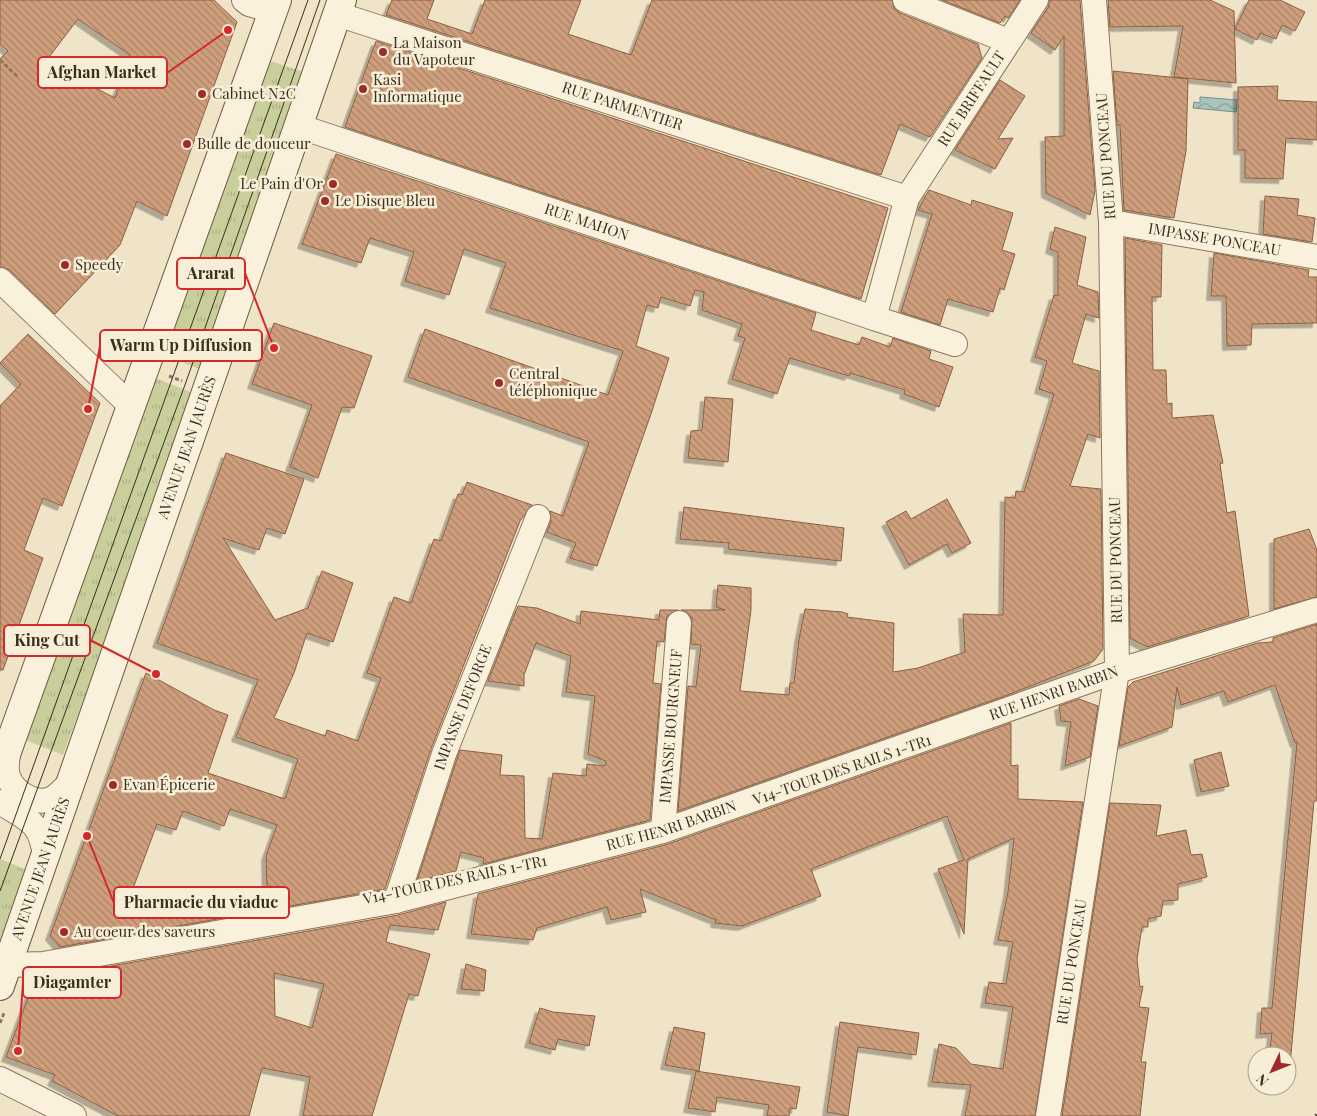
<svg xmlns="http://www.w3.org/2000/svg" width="1317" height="1116" viewBox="0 0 1317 1116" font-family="'Playfair Display',serif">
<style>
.grass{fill:url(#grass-tufts)}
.water{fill:url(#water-waves);stroke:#6f938a}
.building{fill:url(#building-back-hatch);stroke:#8d5f41;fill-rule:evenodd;filter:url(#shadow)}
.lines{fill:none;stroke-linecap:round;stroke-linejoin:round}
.minor-casing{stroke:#8d765c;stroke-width:26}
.secondary-casing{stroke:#6f573f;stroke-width:30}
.path{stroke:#8d765c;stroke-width:3;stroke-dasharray:4 2.5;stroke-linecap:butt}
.minor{stroke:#faf1dc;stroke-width:24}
.secondary{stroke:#faf1dc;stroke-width:28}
.tram{stroke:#3d2e20;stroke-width:1}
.rail{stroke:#3d2e20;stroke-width:4;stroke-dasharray:9 9;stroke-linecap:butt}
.poi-dot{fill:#9e2a2b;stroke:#f7eed8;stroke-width:2}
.labels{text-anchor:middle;stroke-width:5;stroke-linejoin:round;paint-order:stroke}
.poi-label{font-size:15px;fill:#3d2e20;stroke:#f7eed8;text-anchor:start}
.street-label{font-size:15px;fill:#3d2e20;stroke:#f7eed8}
.leader{fill:none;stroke:#d62828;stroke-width:2}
.callout-dot{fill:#d62828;stroke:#f7eed8;stroke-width:2}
.callout{fill:#f7eed8;stroke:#d62828;stroke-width:2}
.callout-label{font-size:16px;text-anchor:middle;font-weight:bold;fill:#3d2e20}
</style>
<defs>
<pattern id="grass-tufts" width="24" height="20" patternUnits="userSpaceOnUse" patternTransform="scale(1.25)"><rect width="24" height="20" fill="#c9cf9b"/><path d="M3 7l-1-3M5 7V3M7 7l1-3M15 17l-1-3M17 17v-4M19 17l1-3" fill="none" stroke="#aeb285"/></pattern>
<pattern id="water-waves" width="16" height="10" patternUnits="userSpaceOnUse" patternTransform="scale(1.25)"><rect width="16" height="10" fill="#a9c4bc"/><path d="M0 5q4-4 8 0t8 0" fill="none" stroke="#8ba098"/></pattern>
<pattern id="building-back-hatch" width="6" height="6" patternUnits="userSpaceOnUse" patternTransform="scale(1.25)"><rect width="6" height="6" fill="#cf9f7d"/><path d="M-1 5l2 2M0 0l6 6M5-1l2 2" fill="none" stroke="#a98266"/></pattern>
<filter id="shadow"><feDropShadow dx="-4.5" dy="4.5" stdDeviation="0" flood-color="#0004"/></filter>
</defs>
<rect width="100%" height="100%" fill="#f0e4c8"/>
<!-- grass -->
<path class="grass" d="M265,59L309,74L204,371L159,353Z
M155,378L196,394L63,755L25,740Z
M0,859L27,870L0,940Z"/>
<!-- water -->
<path class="water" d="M1200,97L1237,100L1236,112L1193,108L1194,102L1200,103Z"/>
<!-- building -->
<path class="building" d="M0,0H214L237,22L167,216L137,201L120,245L55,314L10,270L0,267V59L8,51L0,44ZM78,19L130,55L115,98L88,84L86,89L46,61Z
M392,0H434L427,19L472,34L485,0H581L568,34L631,55L652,0H892L894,8L900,13L978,44L982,58L930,137L900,124L881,175L386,15Z
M942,0H1020L1008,18L1005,16L1000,23Z
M1050,0H1080L1095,191L1090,215L1046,193L1045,137L1064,136V36L1055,50L1031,33L1048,8Z
M1108,0H1210L1234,11L1236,83L1174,77L1183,26L1110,27Z
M1249,0H1280L1305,12L1295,31L1282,25L1276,39L1260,33L1257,40L1235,29Z
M376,41L888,208L861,299L345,127Z
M1113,71L1188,79L1186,151L1174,218L1124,210L1120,125H1117Z
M1000,80L1025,96L998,139L1013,138L995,169L955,150Z
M1278,86L1277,100L1317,102V140L1286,138L1283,179L1245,178V150H1238V87Z
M336,154L816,313L811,330L859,345L862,337L890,347L893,338L931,351L929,359L953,367L939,407L904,394L905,390L850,373L849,376L790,358L777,394L732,379L745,338L738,336L742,324L702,310L704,292L695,290L690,306L661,297L658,308L647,305L636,346L669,358L651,414L597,566L570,558L576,543L547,532L551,522L550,511L563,516L589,442L408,377L425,329L608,395L623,351L490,308L506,263L464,249L449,295L405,281L414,252L370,238L361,263L302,244Z
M929,190L971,205L972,200L1013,213L1002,250L1015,254L1004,290L1000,288L993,312L948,299L940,325L901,312L932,214L918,210Z
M1265,196L1299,199L1297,215L1315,218L1312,242L1263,234Z
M1055,227L1086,237L1077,285L1098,292L1099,318L1086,314L1072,363L1099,371L1100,438L1088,434L1070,486L1101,489L1103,649L1094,661L1010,694L678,811L688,686L696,687L701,645L691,644L692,618L681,610H725L716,607L718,585L751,588V610L740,691L789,695L790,683H794L799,639L805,609L842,612L848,614L847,617L894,623L893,672L918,668L965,652L963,614L1003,615L1005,497L1015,498L1016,491L1024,492L1054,394L1039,389L1047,361L1035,357L1054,295L1058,296V252L1050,249Z
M1125,238L1162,245L1161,297H1152L1153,370H1166L1167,404L1172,403V418L1213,415L1223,463L1220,464L1227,513L1235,511L1249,616L1147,647L1130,638Z
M1214,253L1309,270L1308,277H1317V323L1252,324L1251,345L1227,346L1226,296H1211Z
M274,323L372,356L354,408L342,407L318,478L290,467L312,405L252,384Z
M28,334L100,403L62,506L43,498L24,550L43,558L3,670H0V406L21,384L0,363Z
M705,397L733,399L728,462L688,458L691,431L702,430Z
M226,453L304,479L285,534L267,528L259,550L223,538L275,620L308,608L322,571L353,583L333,642L307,633L294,673L274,718L325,736L327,730L358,741L381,678L367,673L394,597L411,603L434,539L441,541L458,494L462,495L467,482L532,505L520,521L431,749L385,889L60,947L50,936L146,673L214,710L228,715L208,773L285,799L298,759L236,737L258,680L157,643ZM230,809L277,825L266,856L267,888L213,893L215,887L128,902L157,824L176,830L183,811L224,826Z
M947,499L971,543L952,553L947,544L909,565L886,522L906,511L911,519Z
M684,507L844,528L841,561L728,549L729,543L680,539Z
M1309,529L1317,550V597L1274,609V539Z
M518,606L537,608L580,624L581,611L659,620L660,610H678L667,616L664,642L657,641L653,683L661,684L650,820L483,864L484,858L461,852L456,871L417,881L460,750L502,755L500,775L524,776L525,838L542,839L553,773L586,776L587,764L605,766L606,761L588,754L595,696L566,692L571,656L536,643L524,675V686L488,681Z
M1317,624V801H1314L1289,1076L1287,1078V1056H1269L1272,1033L1260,1034L1262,1008H1272L1297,742L1295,743L1275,685L1228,702L1224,691L1181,705L1177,687L1172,727L1119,746L1128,687L1133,682L1257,643L1273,642V638Z
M1079,699L1098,706L1090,757L1065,766L1071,722L1061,721L1059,706Z
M1011,723V766L1018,765V799L1083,802L1035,1116H965L971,1085L932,1082L939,1044L956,1048L971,1064L1003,1069L1013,1007L985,1003L989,982L1006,984L1013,942L998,940L1008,892L1014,838L968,859L964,934L938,869L964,860L947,816L811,869L821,896L742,926L715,923L716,920L640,889L646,912L611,920L607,907L537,928L533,940L471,934L478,894L668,844Z
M1221,752L1229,786L1201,792L1194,760Z
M1110,803L1161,805L1156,836L1186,830L1191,855L1202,854L1207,877L1178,884V900L1163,901L1161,916L1148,919V927H1142L1137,959L1140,987L1143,986L1139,1007L1149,1008L1141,1062H1146L1140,1116H1062Z
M446,902L438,930L390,925L386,942L430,954L418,996L409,994L372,1116H303L310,1077L262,1068L249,1116H118L52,1081L55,1075L6,1057L34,982L85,973L83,971L398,915ZM274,973L324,984L312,1028L275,1016Z
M466,964L486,970L484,991L461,989Z
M540,1008L553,1012L595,1016L589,1046L558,1039L555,1050L529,1043Z
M840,1022L919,1033L916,1055L858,1047L848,1116L827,1112Z
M674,1027L705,1033L699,1071L665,1065Z
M696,1071L800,1087L796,1109L790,1108L789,1116H767L769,1105L717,1097L715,1112L688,1108Z"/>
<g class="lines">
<!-- minor casing -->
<g class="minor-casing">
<g id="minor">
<path d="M244,0L249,4L273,11"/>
<path d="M905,0L1008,41"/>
<path id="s1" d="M337,14L907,198"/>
<path id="s2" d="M298,126L874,318L907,198L1036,0"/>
<path id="s3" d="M1111,222L1317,257"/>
<path d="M0,280L131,406"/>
<path d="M874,318L955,344"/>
<path d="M9,748C8,757 5,767 8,776C13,792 36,807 53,798C60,794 65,787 71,782"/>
<path d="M0,802C28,820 41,821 45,857"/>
<path id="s4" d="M663,831L679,623"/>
<path id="s5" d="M396,901L444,754L538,517"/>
<path id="s6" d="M7,965L43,964L396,901L663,831L1117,671L1317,610"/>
<path d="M0,1079L74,1116"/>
<path id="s7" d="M1048,1116L1117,671L1111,222L1094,0"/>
</g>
</g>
<!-- secondary casing -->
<g class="secondary-casing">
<g id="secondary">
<path d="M0,771L277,0"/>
<path id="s8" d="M0,986L342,0"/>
</g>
</g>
<!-- path -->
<path class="path" d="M0,60L18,77
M169,376L182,381
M0,1023L4,1013"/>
<!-- minor -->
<use href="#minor" class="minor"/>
<!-- secondary -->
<use href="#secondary" class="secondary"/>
<!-- tram -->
<path class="tram" d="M0,859L308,0
M0,891L186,382L320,0"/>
<!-- rail -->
<path class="rail" d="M1316,1116L1317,1115"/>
</g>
<!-- markers -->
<g class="poi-dot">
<circle cx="383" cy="52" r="5"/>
<circle cx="363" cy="89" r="5"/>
<circle cx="202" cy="94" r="5"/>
<circle cx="187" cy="144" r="5"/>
<circle cx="333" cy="184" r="5"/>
<circle cx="325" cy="201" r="5"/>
<circle cx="65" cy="265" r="5"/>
<circle cx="499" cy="383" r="5"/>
<circle cx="113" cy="785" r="5"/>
<circle cx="64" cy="932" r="5"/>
</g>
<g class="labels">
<!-- poi labels -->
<g class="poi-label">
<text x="393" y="48">La Maison<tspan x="393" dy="17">du Vapoteur</tspan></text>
<text x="373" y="85">Kasi<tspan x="373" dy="17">Informatique</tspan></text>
<text x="212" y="99">Cabinet N2C</text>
<text x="197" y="149">Bulle de douceur</text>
<text x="323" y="189" text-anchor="end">Le Pain d'Or</text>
<text x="335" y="206">Le Disque Bleu</text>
<text x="75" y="270">Speedy</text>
<text x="509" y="379">Central<tspan x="509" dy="17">téléphonique</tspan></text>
<text x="123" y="790">Evan Épicerie</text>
<text x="74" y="937">Au coeur des saveurs</text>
</g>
<!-- street labels -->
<g class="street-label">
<text dy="5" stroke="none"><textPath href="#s2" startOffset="850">RUE BRIFFAULT</textPath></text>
<text dy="5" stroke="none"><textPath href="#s1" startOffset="300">RUE PARMENTIER</textPath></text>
<text transform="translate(1106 156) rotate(-94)" y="5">RUE DU PONCEAU</text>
<text dy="5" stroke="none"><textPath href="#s2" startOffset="304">RUE MAHON</textPath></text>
<text dy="5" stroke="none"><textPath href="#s3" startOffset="105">IMPASSE PONCEAU</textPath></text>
<text dy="5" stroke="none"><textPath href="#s8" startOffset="570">AVENUE JEAN JAURÈS</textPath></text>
<text transform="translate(1116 560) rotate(-91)" y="5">RUE DU PONCEAU</text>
<text dy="5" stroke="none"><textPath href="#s6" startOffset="1085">RUE HENRI BARBIN</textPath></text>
<text dy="5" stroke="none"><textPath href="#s5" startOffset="205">IMPASSE DEFORGE</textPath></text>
<text dy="5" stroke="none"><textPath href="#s4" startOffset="105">IMPASSE BOURGNEUF</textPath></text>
<text transform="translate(842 770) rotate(-19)" y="5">V14-TOUR DES RAILS 1-TR1</text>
<text dy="5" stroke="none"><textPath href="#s6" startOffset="680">RUE HENRI BARBIN</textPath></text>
<text dy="5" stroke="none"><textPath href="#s8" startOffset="124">AVENUE JEAN JAURÈS</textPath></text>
<text transform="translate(455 880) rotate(-12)" y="5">V14-TOUR DES RAILS 1-TR1</text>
<text dy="5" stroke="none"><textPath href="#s7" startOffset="156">RUE DU PONCEAU</textPath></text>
</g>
</g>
<!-- callouts -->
<path class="leader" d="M228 30L167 73M274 348L245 273M88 409L100 346M156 674L90 640M87 836L114 903M18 1051L23 983"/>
<g class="callout-dot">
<circle cx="228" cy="30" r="5"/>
<circle cx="274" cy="348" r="5"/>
<circle cx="88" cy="409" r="5"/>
<circle cx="156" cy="674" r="5"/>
<circle cx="87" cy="836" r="5"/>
<circle cx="18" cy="1051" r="5"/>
</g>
<g class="callout">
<rect x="38" y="57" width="129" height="31" rx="5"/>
<rect x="177" y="258" width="68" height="31" rx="5"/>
<rect x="100" y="330" width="162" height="31" rx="5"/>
<rect x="4" y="625" width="86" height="31" rx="5"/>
<rect x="114" y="887" width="175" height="31" rx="5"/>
<rect x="23" y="967" width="98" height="31" rx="5"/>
</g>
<g class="callout-label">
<text x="102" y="78">Afghan Market</text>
<text x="211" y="279">Ararat</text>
<text x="181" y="351">Warm Up Diffusion</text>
<text x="47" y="646">King Cut</text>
<text x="201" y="908">Pharmacie du viaduc</text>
<text x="72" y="988">Diagamter</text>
</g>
<!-- north arrow -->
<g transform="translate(1272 1071) rotate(227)"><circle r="24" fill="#f7eed8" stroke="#ada18e"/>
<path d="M0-4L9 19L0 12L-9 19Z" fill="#9e2a2b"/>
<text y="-8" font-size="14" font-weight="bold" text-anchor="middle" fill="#3d2e20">N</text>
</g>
</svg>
